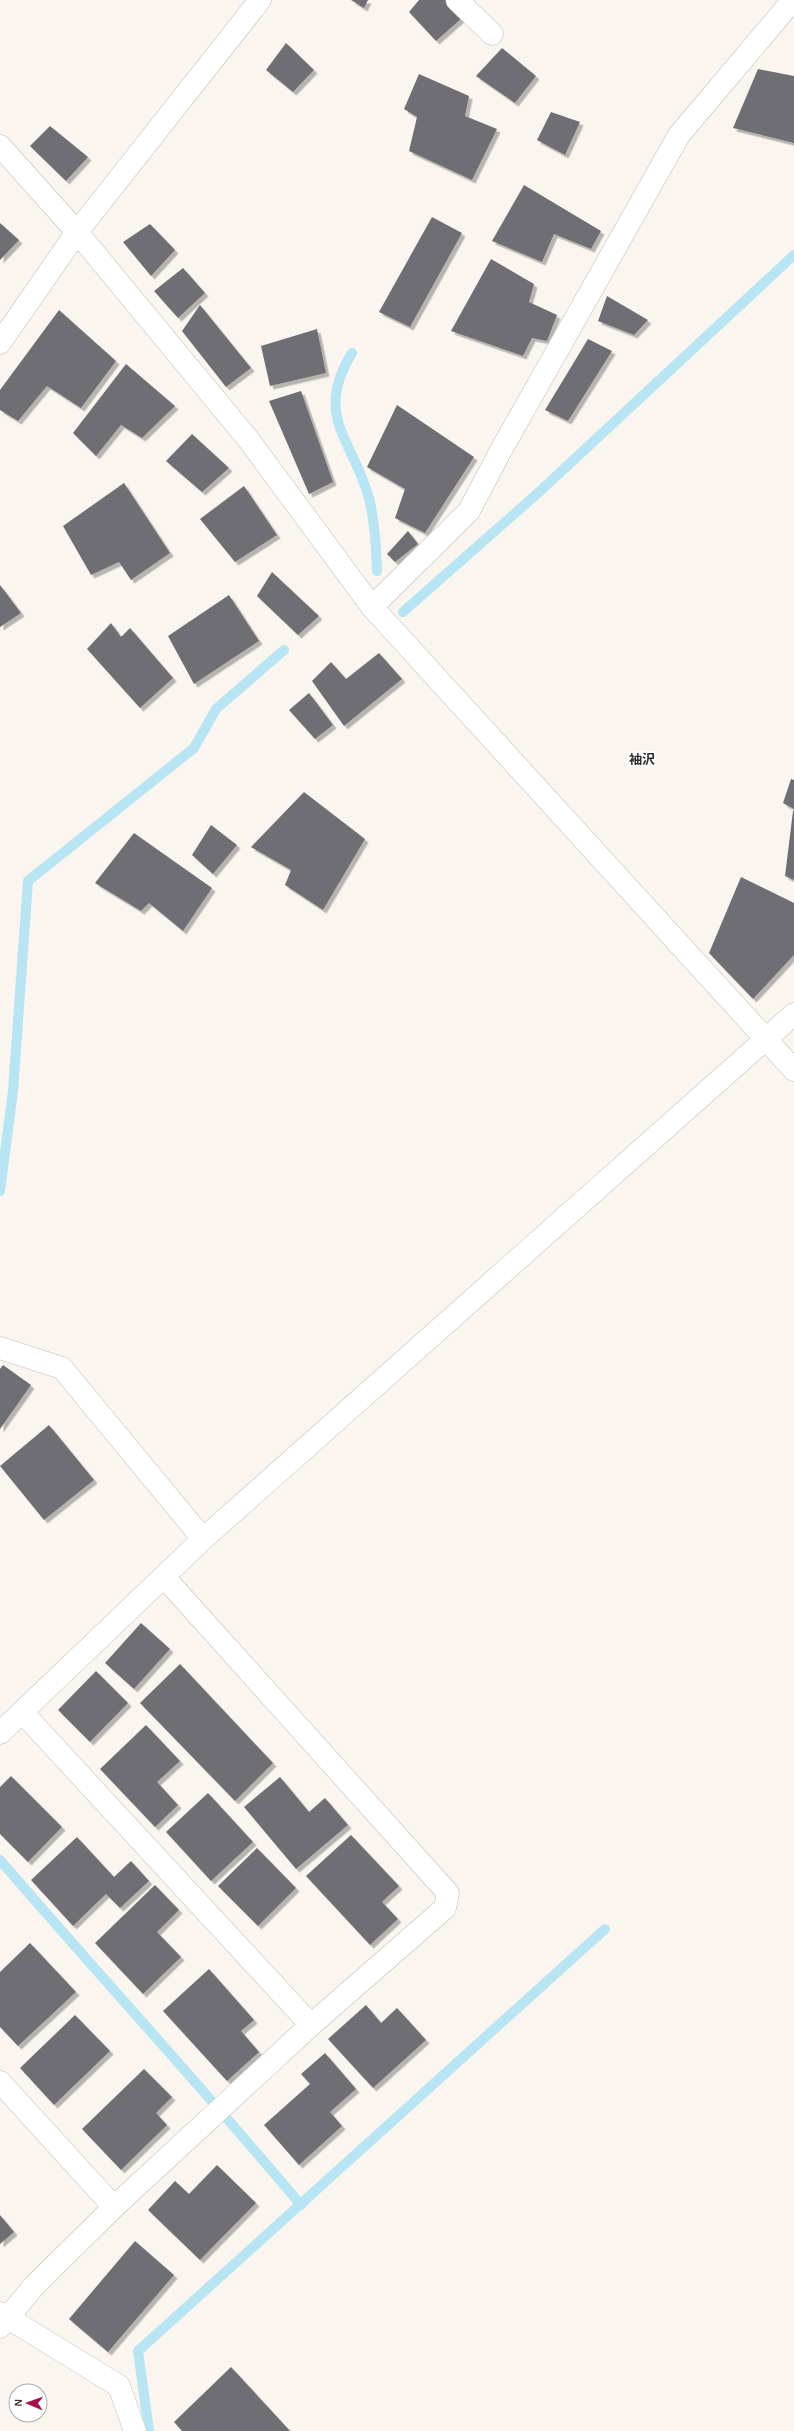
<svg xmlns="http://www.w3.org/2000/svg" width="794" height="2431" viewBox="0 0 794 2431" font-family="Karla,'Noto Sans JP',sans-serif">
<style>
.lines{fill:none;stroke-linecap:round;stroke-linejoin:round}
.stream{stroke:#b7e5f4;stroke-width:10}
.building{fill:#706e75;filter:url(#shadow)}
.minor-casing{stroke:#c1bcb5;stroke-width:23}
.minor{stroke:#fff;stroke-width:22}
.labels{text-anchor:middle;stroke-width:4;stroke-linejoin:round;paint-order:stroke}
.neighbourhood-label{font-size:13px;font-weight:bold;fill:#32302e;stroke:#fff}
</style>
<defs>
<filter id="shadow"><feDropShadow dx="3.5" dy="3.5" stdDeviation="0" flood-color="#0004"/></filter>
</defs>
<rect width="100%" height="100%" fill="#faf5ee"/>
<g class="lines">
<!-- stream -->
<path class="stream" d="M352,353C313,416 353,440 369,498C375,523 376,546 377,571
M403,612L538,493L794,255
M0,1191L13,1091L28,881L194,748L216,709L284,650
M0,1860C99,1975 203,2088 301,2205
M149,2431L138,2351L605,1929"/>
</g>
<!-- building -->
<path class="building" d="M351,0H368L364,8Z
M419,0H446L462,18L436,41L409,12Z
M286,43L314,70L293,92L266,70Z
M502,48L536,76L515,103L476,76Z
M758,69L794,76V143L733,128Z
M419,74L469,96L465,116L497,129L472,180L409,151L417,117L404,109Z
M551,112L580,122L565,155L537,140Z
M50,126L88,157L66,181L30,146Z
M524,185L601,231L591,249L554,234L542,262L492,241Z
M432,217L462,233L410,327L379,312Z
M0,223L19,240L0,260Z
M150,224L175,250L151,276L123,242Z
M491,259L534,284L529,302L557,315L547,341L532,338L523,356L451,331Z
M183,268L205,293L178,318L154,291Z
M607,296L648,320L634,335L598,321Z
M200,305L251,368L226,387L182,331Z
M59,310L116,361L81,408L47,386L18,421L0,410V390Z
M317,329L326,373L270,386L261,346Z
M588,339L612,351L568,421L545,410Z
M126,364L175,406L142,438L121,425L96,456L73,433Z
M301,391L333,482L309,494L269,401Z
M397,405L474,457L425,533L395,518L405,489L367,467Z
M192,434L229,468L202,492L166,461Z
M124,483L170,553L131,580L119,562L91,575L63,526Z
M244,486L277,535L235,562L200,519Z
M408,531L418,544L395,562L387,554Z
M272,572L319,616L298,635L257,596Z
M0,585L21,613L0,627Z
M229,595L259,641L194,684L168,636Z
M111,623L121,637L130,628L173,678L140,708L87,649Z
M379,653L402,679L344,726L312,681L331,662L346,679Z
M309,693L333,725L315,739L289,710Z
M791,779L794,780V809L783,803Z
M304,792L365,839L323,910L285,885L291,870L251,847Z
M793,811H794V880L785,876Z
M211,825L237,845L213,874L192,855Z
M134,833L212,888L183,931L149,903L141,911L95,883Z
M741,877L794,903V955L753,999L709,953Z
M3,1365L31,1385L0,1429V1369Z
M49,1425L94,1480L44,1520L0,1466Z
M141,1623L170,1649L134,1689L105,1663Z
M180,1664L273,1763L235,1801L140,1703Z
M96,1671L128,1703L90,1742L58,1710Z
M146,1725L180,1761L157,1782L178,1805L155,1827L100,1769Z
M11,1776L62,1827L28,1862L0,1834V1787Z
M280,1777L309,1812L325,1798L348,1825L296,1869L244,1807Z
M208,1793L253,1842L211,1881L166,1832Z
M351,1835L399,1886L382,1902L398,1919L370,1945L306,1876Z
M77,1837L114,1877L131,1861L149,1881L120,1908L106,1894L73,1926L31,1880Z
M257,1848L296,1888L258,1926L218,1886Z
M155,1885L179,1910L157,1932L181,1957L143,1994L95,1943Z
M30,1943L76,1992L18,2046L0,2027V1972Z
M209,1969L254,2020L241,2031L259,2052L227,2081L163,2011Z
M366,2005L381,2023L397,2008L426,2040L373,2088L328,2039Z
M75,2015L110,2051L54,2105L20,2068Z
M325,2053L356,2089L330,2112L342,2126L299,2165L264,2125L310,2084L301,2074Z
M144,2069L172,2097L156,2113L167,2125L121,2170L82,2129Z
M217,2165L256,2203L200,2260L148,2210L175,2181L189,2194Z
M0,2215L14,2232L0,2244Z
M135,2241L174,2275L108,2352L69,2319Z
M231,2367L290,2431H182L174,2422Z"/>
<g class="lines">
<!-- minor casing -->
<g class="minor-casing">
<path id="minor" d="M457,0L492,34
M0,146L77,232L248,439L372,607L794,1070
M0,343L77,232L260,0
M372,607L469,511L500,452L679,135L793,0
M0,1348L62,1368L203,1539
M22,1712L311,2025
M0,1733L203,1539L794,1014
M0,2082L114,2207L311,2025L445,1908L448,1893L164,1577
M0,2313L119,2386L135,2431
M0,2327L34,2286L114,2207"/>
</g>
<!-- minor -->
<use href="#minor" class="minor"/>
</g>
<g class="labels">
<!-- neighbourhood labels -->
<g class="neighbourhood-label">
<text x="642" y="764">袖沢</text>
</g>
</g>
<!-- north arrow -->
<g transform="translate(28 2403) rotate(272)"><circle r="19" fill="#ffffff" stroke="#adacab"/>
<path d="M0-3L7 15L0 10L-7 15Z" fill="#a40d49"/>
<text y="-6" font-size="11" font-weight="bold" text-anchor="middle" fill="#32302e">N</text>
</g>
</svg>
